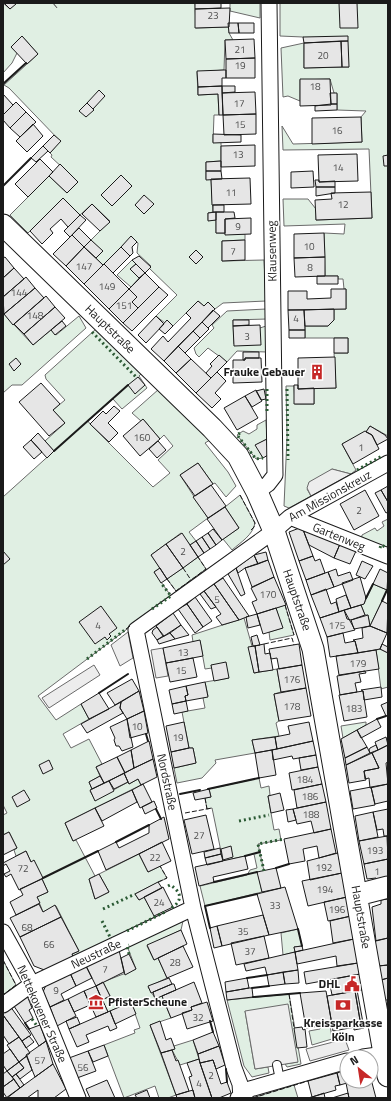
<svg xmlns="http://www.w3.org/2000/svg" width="391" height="1101" viewBox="0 0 391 1101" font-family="'Titillium Web',sans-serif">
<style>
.green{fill:#e0efe3;stroke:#6a6a6a;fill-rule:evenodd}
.parking{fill:#ededed;stroke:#6a6a6a}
.building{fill:#e6e6e6;stroke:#1a1a1a}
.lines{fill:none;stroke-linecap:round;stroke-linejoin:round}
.lane-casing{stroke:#1a1a1a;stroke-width:10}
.street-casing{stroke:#1a1a1a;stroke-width:17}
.secondary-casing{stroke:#1a1a1a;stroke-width:23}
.lane{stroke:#fff;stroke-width:8}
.street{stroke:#fff;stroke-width:15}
.secondary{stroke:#fff;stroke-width:21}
.hedge{stroke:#2b5a34;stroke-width:3;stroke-dasharray:2 3;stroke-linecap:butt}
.fence{stroke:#1a1a1a;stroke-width:1;stroke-dasharray:5 2;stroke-linecap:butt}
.wall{stroke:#1a1a1a;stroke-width:2}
.labels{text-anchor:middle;stroke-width:3;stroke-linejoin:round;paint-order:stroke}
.number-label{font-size:10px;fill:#4d4d4d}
.street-label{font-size:12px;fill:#1a1a1a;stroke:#fff}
.poi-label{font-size:12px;font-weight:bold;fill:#1a1a1a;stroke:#fff;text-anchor:end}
</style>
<rect width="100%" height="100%" fill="#fff"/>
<!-- green -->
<path class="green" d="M3,3L10,9L15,3H53L57,8L53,3H195L196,28L229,27V33L233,40H225L224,70L197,72L198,95L218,94L219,115H214L213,142H221V161L206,162V179H211L213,212L208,213V220H216V233L245,234V240L222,241V261L264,260L266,301L223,303L215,309L208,302L204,306L198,301L173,326L168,321L165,323L156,316L177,295L149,268L151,266L137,253L138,243L131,237L103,265L96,258L102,251L91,240L110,221L92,204L80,215L63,198L28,233L10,215L49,176L67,193L78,182L51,157L52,155L50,153L60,141L9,88L4,85L38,54L22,36L12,46L17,53L12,63L3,73ZM121,175L132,186L112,206L101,195Z
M230,3H260V18L230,11Z
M280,3H388V436L370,426L366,432L342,444L356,470L351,474L332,469L307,489L311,496L289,508L284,506L287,437L286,386H294L295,404H314V388H336L334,353H348V338H305V326H328L334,320V309H346V289H344L343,279H338V276H325L324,233L344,234L345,224L284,226L283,199H308L316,209V220L372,218L369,149L283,150L282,126L293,144L362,142L361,117L366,111L337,110V94L334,93L330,79L300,80V101L288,96L283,97L281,48L304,43V68L349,67L303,37L280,36Z
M132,260L136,264L130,269L139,278L131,287L117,275Z
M266,309L267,319L233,320L234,344L260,328L266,326L267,352L237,351L227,362L208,348L199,357L196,354L194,348L214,328L212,325L227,311Z
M3,313L33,345L51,330L56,335L79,316L86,328L22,385H12L3,393Z
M96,329L141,374L139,376L147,388L122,409L113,399L88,421L90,424L153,487L170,473L158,460L173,446L164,435L160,439L143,419L141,421L132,413L159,389L210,440L205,443L228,472L236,486L226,497L215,483L213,484L198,463L180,475L208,518L189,532L196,541L190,545L181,533L151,555L160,568L154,572L171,596L38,696L56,720L81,704L89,719L63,734L71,748L89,739L102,764L96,767L100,776L89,782L92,789L90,791L95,800L128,782L129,784L138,779L141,785L65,823L73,841L76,840L95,876L89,879L95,899L109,892L99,874L139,854L148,872L160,866L167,878L135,894L139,900L144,897L155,917L73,957L72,954L79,951L56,906L43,912L37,897L48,892L34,861L31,862L26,851L16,856L14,850L17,848L9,832L3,835V815L7,813L3,805V497L54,451L45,441L65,423L53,410L65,400L46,379L45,375Z
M266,420L267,439L256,445L263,458L256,459L237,435L243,431L249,434L257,429V425Z
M240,495L255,523C253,535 241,542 232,550L223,539L239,528L225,507Z
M388,519V548L361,542L362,535L375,528L377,531L384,526L382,522Z
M198,557L206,569L176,591L167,579Z
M373,584L387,590L370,626L368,615H365L361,605L364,604Z
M285,605L294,635L270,640L269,632L282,628L276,608Z
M244,618L252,646L249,648L254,673L277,669L281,692L274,694L279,721L276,723L279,736L252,740L255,753L215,760L216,763L202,778L177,783L174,768L196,763L193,748H189L182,712L205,708L203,698L208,696L205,682L229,678L211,665L212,668L205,669L200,641L193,642L192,635Z
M380,649L388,653V687L381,689L376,650Z
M366,722V725L343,738L341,726Z
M259,778L261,788L269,786L270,795L268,796L274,830L279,829L281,840L258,844L264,871L258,873L262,892L205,906L200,886L247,875L250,870L257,868L254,854L223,861L212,808L207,809L205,798L211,797L209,789Z
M183,921L181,930L147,946L154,960L158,958L167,978L148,987L155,998L162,996L171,1018L150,1025L176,1095L168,1098H159L155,1086L124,1098L104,1045L135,1033L134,1030L140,1028L131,1002L108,1012L102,1000L110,996L103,982L136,969L127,946Z
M298,929L302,946L294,947L295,952L283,955L281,933Z
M3,960L16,985L3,995Z
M289,994L301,1064L287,1067L285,1064L298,1062L245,1011L255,1069L268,1067L269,1073L252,1077L244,1066L227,1000Z
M330,1024L332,1039L312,1045L309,1031L320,1029V1025Z
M193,1040L199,1059L180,1065L172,1050L174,1046Z
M294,1085L298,1098H252Z"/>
<!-- parking -->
<path class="parking" d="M332,469L351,474L311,496L307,488L309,482Z
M128,632L133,658L120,666L111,645Z
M163,648L168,676L156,678L151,650Z
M94,665L100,675L49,708L42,698Z
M288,1004L298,1062L255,1069L245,1011Z
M345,1039L349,1050L310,1061L306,1049Z"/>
<!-- building -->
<path class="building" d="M4,3H15L16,4L10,9Z
M195,3H221V8L195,9Z
M339,3H357L358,28H340Z
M230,8L229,27L195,28V9Z
M228,23H238L239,33H229Z
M238,23H254V33H239Z
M22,36L38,54L27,64L11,47Z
M348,36V41L304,43L303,37Z
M254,39L255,58L226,59L225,40Z
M341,41L342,67L304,68V43Z
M341,41H348L349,67H342Z
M255,58V78H226V59Z
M224,70H226V78H222V86L198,87L197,71Z
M300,79H330L331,105L300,106Z
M222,86H235V92L222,93Z
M222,86L223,115H219L218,94L198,95V87Z
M99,90L105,96L93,109L87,103Z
M255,92L256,114L223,115L222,93Z
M330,93H337V104H331Z
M3,94L13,105L3,115Z
M16,102L26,112L10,128L3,120V115Z
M87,103L94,110L86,117L79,111Z
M331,104H337V110L315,111V106Z
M26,112L36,122L20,137L10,128Z
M256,114V134L224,135L223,115Z
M361,117L362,142L312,144V118Z
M33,124L43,136L27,152L16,141Z
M213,134L241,135V142L213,143Z
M54,135L61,141L50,153L43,146Z
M255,145V166L221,167V146Z
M43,146L48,151L36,162L31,158Z
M357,154L358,181L319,182L318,155Z
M388,155V166H384L383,156Z
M40,159L53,172L28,197L15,184Z
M221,161V171H206V162Z
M60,164L78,182L67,193L49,176Z
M206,171H221L222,179L206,180Z
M313,171L314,187L291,188V172Z
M121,175L132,186L112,206L101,195Z
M250,178L251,204L212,205L211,179Z
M315,180H319V182L335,181V187H316Z
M316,187H335V193L316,196Z
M371,192L372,218L316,220L315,200L332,199L331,193Z
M144,195L154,204L144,214L135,205Z
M63,198L80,215L68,227L61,219L50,229L53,233L42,244L30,231Z
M92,204L110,222L100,231L82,214Z
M213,205H224V212H213Z
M216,212V220L208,221V213Z
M216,212H234L235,218L225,219V233H216Z
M80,215L86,220L70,237L64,231Z
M251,218V234L225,235V219Z
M79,228L91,240L84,247L72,235Z
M324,233L325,257L294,258V234Z
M72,235L84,247L66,266L53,254Z
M131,236L137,242L132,247L133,253L130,256L121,247Z
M91,240L103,251L96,258L84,247Z
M245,240V260L222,261V241Z
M84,247L103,265L84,284L66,266Z
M121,247L130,256L113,273L104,264Z
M196,250L203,257L196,264L189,257Z
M139,256L151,267L145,273L132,260Z
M5,257L14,268L3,278V258Z
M325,257V276L295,277L294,258Z
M104,264L129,289L109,309L84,284Z
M136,264L145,273L139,278L130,269Z
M14,268L24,279L3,297V278Z
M145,273L159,287L138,308L132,302L137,297L129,289Z
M317,276H338V284H317Z
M26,277L35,288L4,314L3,297Z
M159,287L168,295L132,331L123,323Z
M35,288L44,298L13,325L4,314Z
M129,289L137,297L132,302L138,308L123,323L109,309Z
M331,289H346V309L288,310V291H307V299L331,298Z
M46,296L55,307L24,334L14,324Z
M198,301L204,306L208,302L215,309L164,361L151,349L163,336L168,342L191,318L186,313Z
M55,307L65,318L33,345L24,334Z
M334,309V320L328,326H305L304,310Z
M213,310L220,316L208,328L202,322Z
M288,310H304L305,330H289Z
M156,316L164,324L146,343L138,335Z
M167,320L173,326L165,334L159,329Z
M233,320H249V325L233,326Z
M62,321L66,326L55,335L51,330Z
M202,322L209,329L200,338L193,331Z
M260,325L261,345L234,346L233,326Z
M289,330H305V338H289Z
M193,331L200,338L185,353L178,346Z
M334,338H348V353H334Z
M178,346L191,359L176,373L164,361Z
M243,352H259V358H245V360H243Z
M219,355L227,362L211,378L206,373L212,366L210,364Z
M335,357L336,388L298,389V358Z
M16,358L21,364L14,371L9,364Z
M245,358H261L262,382L233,383V360H245Z
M191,359L211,378L196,393L176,373Z
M217,372L226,381L215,393L221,399L212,408L196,393Z
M138,377L145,385L135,394L128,385Z
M41,383L60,404L53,410L65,423L49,436L19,402Z
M294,385H298V389L314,388V404H294Z
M264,389L266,399L261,400L256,391Z
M256,390L262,401L252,407L245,396Z
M245,396L258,418L237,430L224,408Z
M114,406L120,411L108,423L118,433L109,442L90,424L103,411L106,414Z
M143,419L160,439L140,456L123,436Z
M370,426L385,435L388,439L377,445L372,435L366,432Z
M365,431L372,435L379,449L353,464L342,444Z
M38,433L54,451L47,458L31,440Z
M267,439L268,455L263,458L255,445Z
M31,440L42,452L34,459L23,447Z
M158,441L166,450L157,458L149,449Z
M198,463L213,484L195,496L180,475Z
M211,485L226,506L208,518L193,497Z
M388,486V502L381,490Z
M365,490L379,516L354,530L340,504Z
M381,490L388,502V512L386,513L375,493Z
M225,507L239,528L222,540L207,519Z
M302,527L340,544L334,558L309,545Z
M302,527L313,556L299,561L289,532Z
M213,529L222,540L216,545L208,533Z
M182,533L198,557L183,568L166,544Z
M208,533L216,545L210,549L202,537Z
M202,537L210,549L204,553L196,541Z
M196,541L204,553L198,557L190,545Z
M166,544L183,568L167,579L151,555Z
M340,544L356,551L350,564L334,558Z
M3,551L10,559L3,565Z
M266,552L268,560L258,564L254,555Z
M254,555L258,564L245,568L238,573L236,568Z
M313,556L315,561L320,559L325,573L306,580L299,561Z
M268,560L274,577L252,587L245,568Z
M362,561L373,566L365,579L356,575Z
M160,568L167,579L161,583L154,572Z
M236,568L245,594L241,596L228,574Z
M336,569L338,576L350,572L353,580L334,587L328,572Z
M380,569L388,573L387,590L373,584Z
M328,572L334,587L311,595L306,580Z
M274,577L286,605L257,614L252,602L257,600L251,588Z
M360,577L366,598L364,604L351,608L342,583Z
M223,578L249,616L239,620L214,584Z
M214,584L239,620L222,625L216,617L221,614L204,591Z
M326,589L331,604L336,602L339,612L320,618L311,595Z
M204,591L216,607L211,609L200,594Z
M346,595L351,608L339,612L336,599Z
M195,597L212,621L203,627L187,604Z
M382,601L388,604L387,633L370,626Z
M187,604L203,627L195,633L178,609Z
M361,605L365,615L351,620L347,619L344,610Z
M101,606L117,628L109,634L111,636L107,640L105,637L95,644L79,622Z
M276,608L283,628L263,634L257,614Z
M344,610L355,630L327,637L320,618Z
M173,613L181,625L164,636L156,626Z
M257,614L260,625L248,628L246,617Z
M368,615L370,626L354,629L351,620Z
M181,625L189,635L175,639L170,633Z
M370,626L387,633L380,649L358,653L355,641L353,640L363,638L362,628Z
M157,627L163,636L157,640L152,633L153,630Z
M170,633L175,639L159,644L157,640Z
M343,633L345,643L355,641L358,653L330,657L327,637Z
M257,635L260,645L253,646L251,637Z
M200,640L203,656L166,663L163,648Z
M264,644L265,654L270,653L273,670L259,672L255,646Z
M299,644L302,665L279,669L277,658L271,659L269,649Z
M382,644L388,647V653L380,649Z
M255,646L259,672L254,673L248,647Z
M376,650L379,669L339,675L336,656Z
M193,658L197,677L170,682L166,663Z
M226,662L229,678L214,681L211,665Z
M302,665L306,688L281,692L277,669Z
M365,671L366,673L359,674L361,682L355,683L357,692L340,695L337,676Z
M132,679L139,691L115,705L107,693Z
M205,682L208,697L186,701L185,696L188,695L186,686Z
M186,686L188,695L185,696L186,701L172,704L169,690Z
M381,687L382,697L364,700L363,691L361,690Z
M306,688L311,716L279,721L274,694Z
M139,691L144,711L127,719L120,708L121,702Z
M363,691L367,717L344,721L339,695Z
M99,693L109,709L89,719L81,704Z
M186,701L188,711L174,714L172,704Z
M121,702L120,708L123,713L87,733L81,724Z
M388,702V715L386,716L381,705Z
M144,711L148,733L130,738L127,719Z
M127,719L133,747L122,751L119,746H116L114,740L115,738L110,727Z
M377,719L381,727L361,738L357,730Z
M184,722L189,748L171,752L166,726Z
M309,722L313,741L277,749L275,737L290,734L288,726Z
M357,730L367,747L345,758L341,739Z
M275,737L277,749L255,753L252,740Z
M386,737L388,745L378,750L375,742Z
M149,741L153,759L134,768L131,750Z
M313,741L316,755L293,759L292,756L273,760L272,750Z
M376,745L378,750L370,753L369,750L370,748Z
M388,745V762L386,763L388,784L370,788L369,778L365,779L364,771L379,768L372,753Z
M367,747L370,753L346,765L345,758Z
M189,748H193L196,763L174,768L171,752Z
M131,750L134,768L125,773L117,757Z
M272,750L276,775L259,778L255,753Z
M372,753L379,768L364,771L366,780L349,783L346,765Z
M316,755L318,767L301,770L299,758Z
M117,757L125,773L104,783L96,767Z
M153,759L157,777L141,785L138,779L129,784L124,773Z
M49,760L53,769L43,774L39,765Z
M318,767L322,784L292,790L289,773Z
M124,773L128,782L114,789L109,781Z
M100,776L104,783L92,789L89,782Z
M109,781L114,791L95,801L90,790Z
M143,784L152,802L140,808L132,790Z
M322,784L326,802L297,808L294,790Z
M388,784V801L375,804L371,787Z
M371,787L375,805L353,809L350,791Z
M209,789L211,797L195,800L193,793Z
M24,790L30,800L17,807L12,797Z
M132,790L137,802L102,821L95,808Z
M280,793L284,810L271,813L268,796Z
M154,801L157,808L145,814L142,807Z
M326,802L331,829L314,833L311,821L297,824L293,809Z
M95,808L104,826L73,841L65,823Z
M293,809L296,820L288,822L286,810Z
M388,809V836H384L383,829L377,830L373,812Z
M373,812L378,837L359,841L355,816Z
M206,815L214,849L192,854L184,820Z
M164,817L169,839L106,870L98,851L116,842L119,848L149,833V825Z
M331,829L336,853L319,858L317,846L303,849L305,861L289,864L284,839Z
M9,832L17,848L3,855V835Z
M387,836L388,859L364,864L359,841Z
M162,842L171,861L148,872L139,854Z
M231,846L233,857L223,860L221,849Z
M220,848L221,854L205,858L204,852Z
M26,851L31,862L34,860L43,878L19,890L11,874L6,877L4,874L10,871L6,864L3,866V863Z
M338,853L342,873L310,880L307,861Z
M221,854L223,861L207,865L205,858Z
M245,856L248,869L213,877L214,882L199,886L195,867Z
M388,859V878L377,881L376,878L367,879L364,864Z
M276,868L281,888L262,892L257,872Z
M342,873L347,897L308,906L302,881Z
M99,874L109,892L95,899L89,879Z
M42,879L48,892L37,897L40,903L16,915L10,902L23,895L20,889Z
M158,882L162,888L139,900L135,894Z
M163,887L173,907L154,916L144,897Z
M285,887L298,929L269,935L257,894Z
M347,897L351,916L328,921L324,902Z
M388,899V938L376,941L372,907L381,904V900Z
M39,904L43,912L55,905L61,917L20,937L10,918Z
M263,915L269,935L222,946L217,926Z
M351,916L354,939L333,943L330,921Z
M61,917L79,951L72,954L73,957L47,971L34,966L20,937Z
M217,926L222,946L214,948L210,928Z
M181,930L187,944L154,960L147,945Z
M264,936L269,958L236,965L231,943Z
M388,938V965L378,966L374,941Z
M354,939L358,963L337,966L336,956L297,964L295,952Z
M183,946L193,967L167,978L158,958Z
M302,946L303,950L295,952L294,947Z
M119,950L124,972L96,986L86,966Z
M295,952L298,970L267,975L265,967L246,971L244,964Z
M129,954L136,969L125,975L121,958Z
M358,963L360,974L306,984L304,972Z
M388,965V978L381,980L378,966Z
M86,966L92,978L76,986L70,973Z
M298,970L299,983L285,984L283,972Z
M283,972L285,984L269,986L267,975Z
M70,973L76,986L61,994L64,1000L50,1007L43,992L46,985Z
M360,974L362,990L332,995L329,980Z
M169,978L172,984L151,993L148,986Z
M247,978L249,988L226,992L225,982Z
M388,978V1000H384L381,980Z
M103,982L110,996L102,1000L96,986Z
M194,982L202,1003L191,1007L192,1010L171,1018L162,996Z
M172,984H174L176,990L155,999L153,992Z
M96,986L108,1012L96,1017L84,991Z
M249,988H252L253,997L227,1000L226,992Z
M357,990L364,1028L354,1030V1027L361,1026L355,991Z
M84,991L90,1005L74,1012L68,999Z
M326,991L332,1024L306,1028L300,993Z
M355,991L361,1026L333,1031L327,996Z
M26,993L32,1008L29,1010L33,1018L25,1023L12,1003Z
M68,999L76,1016L57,1026L50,1007Z
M131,1002L136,1014L115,1024L110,1011Z
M207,1002L213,1021L187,1029L182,1013L192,1010L191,1007Z
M10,1006L31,1035L22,1041L3,1015V1011Z
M110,1011L117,1028L110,1031L108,1026L86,1035L89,1042L77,1047L69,1029Z
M3,1015L19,1037L9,1044L3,1035Z
M77,1017L80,1024L69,1029L66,1021Z
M160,1021L166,1040L171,1038L175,1049L161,1053L150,1025Z
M40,1025L46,1041L39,1046L29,1029Z
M302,1027L303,1030L305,1029L307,1047L297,1048L294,1028Z
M213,1032L219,1046L198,1054L193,1040Z
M29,1036L34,1042L26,1048L22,1041Z
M19,1037L30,1053L19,1062L7,1045Z
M46,1041L53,1064L35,1077L26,1055Z
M104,1045L108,1056L93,1062L88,1051Z
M219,1046L225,1065L216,1069L213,1060L200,1063L198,1054Z
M10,1049L19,1062L7,1071L3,1065V1054Z
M172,1050L176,1061L178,1060L189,1091L176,1095L161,1053Z
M88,1051L96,1071L77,1078L69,1058Z
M27,1056L32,1070L20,1079L16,1074L24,1068L19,1062Z
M199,1059L200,1063L212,1098H195L189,1077L192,1076L187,1063Z
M213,1060L221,1084L227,1082L231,1093L219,1098H212L200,1063Z
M19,1062L24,1068L12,1077L7,1071Z
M53,1064L66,1089L54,1098H38V1090L27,1098H6Z
M347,1070V1081H354L340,1085L337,1073Z
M7,1071L14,1079L3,1087V1074Z
M337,1073L340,1085L335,1086L336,1090L312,1097L308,1081Z
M16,1074L24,1085L20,1088L12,1077Z
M14,1079L20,1088L7,1098L3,1092V1087Z
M371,1079L376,1098H349L346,1083L354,1081H371Z
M107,1080L115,1098H90L86,1089Z
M147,1090L150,1098H137L135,1095Z
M193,1090L195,1098H177L176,1095Z
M324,1093L325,1098H307L312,1097Z
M348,1093L349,1098H332Z"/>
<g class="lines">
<!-- lane casing -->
<g class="lane-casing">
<path id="lane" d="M277,1065L280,1080"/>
</g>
<!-- street casing -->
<g class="street-casing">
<path id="street" d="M257,492L268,484L275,475L269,3
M290,517L388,556
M3,932L32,984L78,1098
M3,1005L32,984L193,908
M363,1057L385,1054
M238,1098L250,1089L347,1061
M241,1098L240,1084L234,1068L193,908L136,630L274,531L290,517L388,463"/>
</g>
<!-- secondary casing -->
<g class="secondary-casing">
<path id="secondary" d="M3,225L212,428L238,456L257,492L274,531L313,649L388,1076
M357,895L388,887"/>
</g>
<!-- lane -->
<use href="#lane" class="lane"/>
<!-- street -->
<use href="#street" class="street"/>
<!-- secondary -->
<use href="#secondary" class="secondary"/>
<!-- hedge -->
<path class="hedge" d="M92,332L137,378
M267,389V414
M287,389L288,460
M240,433L237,435L256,459L263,458
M357,470L382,456
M380,548L381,545L388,548
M152,609L171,596L161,583
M87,659L126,629
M239,821L269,815
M264,871L258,844L284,839
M168,886L170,885C182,892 183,901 171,908
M103,909L135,894
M102,921L111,939
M127,931L165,912
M129,954L127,946L129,945
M32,1019L37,1026"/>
<!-- fence -->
<path class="fence" d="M240,495L255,523L254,527L251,530
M183,568L191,580
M167,579L176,591L206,569L198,557
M285,605L294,635
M126,629L130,626
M264,644L292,638L294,645
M205,798L207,809
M185,813L212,808
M158,882L167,878L160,866
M3,960L16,985L3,995
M289,994L294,1028
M253,1098L308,1081"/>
<!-- wall -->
<path class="wall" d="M3,84L26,63
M3,186L31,158
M54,451L128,385
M366,598L373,584
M382,601L387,590
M99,693L128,674
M377,719L386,716
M146,734L148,741
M208,789L259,778
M180,794L200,790
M156,809L161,819
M116,842L149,825
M245,856L260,852
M276,868L289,864
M43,878L98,851
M214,882L257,872
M210,928L205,906L257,894
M298,929L302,946
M247,978L267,975
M252,988L269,986
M253,997L300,993
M210,1021L213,1032
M25,1023L29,1029
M226,1069L227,1082"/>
</g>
<!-- icons -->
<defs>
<g id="building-bare" transform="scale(1.2)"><path d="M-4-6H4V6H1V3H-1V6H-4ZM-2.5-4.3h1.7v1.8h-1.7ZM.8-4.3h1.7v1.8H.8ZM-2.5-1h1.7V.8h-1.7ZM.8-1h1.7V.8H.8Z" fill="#c62828" stroke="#fff" stroke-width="2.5" paint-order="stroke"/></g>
<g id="civic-bare" transform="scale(1.2)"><path d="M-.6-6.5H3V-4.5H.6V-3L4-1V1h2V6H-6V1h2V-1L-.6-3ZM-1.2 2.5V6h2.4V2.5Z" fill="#c62828" stroke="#fff" stroke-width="2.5" paint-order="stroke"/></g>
<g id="museum-bare" transform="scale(1.2)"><path d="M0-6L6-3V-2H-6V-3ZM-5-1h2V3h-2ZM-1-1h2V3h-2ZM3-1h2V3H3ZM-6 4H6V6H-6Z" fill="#c62828" stroke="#fff" stroke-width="2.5" paint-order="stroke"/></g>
<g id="bank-bare" transform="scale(1.2)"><path d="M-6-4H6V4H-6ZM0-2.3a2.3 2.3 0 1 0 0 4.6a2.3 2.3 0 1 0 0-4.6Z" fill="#c62828" stroke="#fff" stroke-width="2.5" paint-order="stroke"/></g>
</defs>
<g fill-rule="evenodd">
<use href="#building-bare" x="317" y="372"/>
<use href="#civic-bare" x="352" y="984"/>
<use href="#museum-bare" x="96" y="1002"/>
<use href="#bank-bare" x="343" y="1005"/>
</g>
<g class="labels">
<!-- number labels -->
<g class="number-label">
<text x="213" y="19">23</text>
<text x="240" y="53">21</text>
<text x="323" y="59">20</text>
<text x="240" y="69">19</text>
<text x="315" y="90">18</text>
<text x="239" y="107">17</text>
<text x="240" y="128">15</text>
<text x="337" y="134">16</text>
<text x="238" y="158">13</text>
<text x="338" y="171">14</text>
<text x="231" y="196">11</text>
<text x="343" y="208">12</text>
<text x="238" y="230">9</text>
<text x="309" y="250">10</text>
<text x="233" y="255">7</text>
<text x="84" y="270">147</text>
<text x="310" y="271">8</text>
<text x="107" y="290">149</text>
<text x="19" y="296">144</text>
<text x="124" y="309">151</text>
<text x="35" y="319">148</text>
<text x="296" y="322">4</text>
<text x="247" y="340">3</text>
<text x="142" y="441">160</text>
<text x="361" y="451">1</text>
<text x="359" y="514">2</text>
<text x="183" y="555">2</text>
<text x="268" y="598">170</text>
<text x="217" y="603">5</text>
<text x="98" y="629">4</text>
<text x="337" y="629">175</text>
<text x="183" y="656">13</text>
<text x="358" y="667">179</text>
<text x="181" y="674">15</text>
<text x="292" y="683">176</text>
<text x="292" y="710">178</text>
<text x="354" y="712">183</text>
<text x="137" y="730">10</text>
<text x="178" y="741">19</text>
<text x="305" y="783">184</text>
<text x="310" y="800">186</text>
<text x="311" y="818">188</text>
<text x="199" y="839">27</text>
<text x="375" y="854">193</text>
<text x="155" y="861">22</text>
<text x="324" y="871">192</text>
<text x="23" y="872">72</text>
<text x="377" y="875">1</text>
<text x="325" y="893">194</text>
<text x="159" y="906">24</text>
<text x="275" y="909">33</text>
<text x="337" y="913">196</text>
<text x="27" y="931">68</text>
<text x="243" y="935">35</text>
<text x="49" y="948">66</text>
<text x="250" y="955">37</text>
<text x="175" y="966">28</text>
<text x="105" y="973">7</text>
<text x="56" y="994">9</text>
<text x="198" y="1021">32</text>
<text x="40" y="1064">57</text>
<text x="83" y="1071">56</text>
<text x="211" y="1079">2</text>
<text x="199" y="1087">4</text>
</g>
<!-- street labels -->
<g class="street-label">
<text transform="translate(272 251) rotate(-91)" y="4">Klausenweg</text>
<text transform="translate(110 329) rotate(44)" y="4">Hauptstraße</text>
<text transform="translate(330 496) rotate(-29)" y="4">Am Missionskreuz</text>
<text transform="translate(339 537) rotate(22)" y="4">Gartenweg</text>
<text transform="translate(297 600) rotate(71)" y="4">Hauptstraße</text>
<text transform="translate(167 782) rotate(78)" y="4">Nordstraße</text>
<text transform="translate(361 917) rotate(80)" y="4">Hauptstraße</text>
<text transform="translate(96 954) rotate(-25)" y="4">Neustraße</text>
<text transform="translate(42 1014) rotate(66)" y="4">Nettekovener Straße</text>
</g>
<!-- poi labels -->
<g class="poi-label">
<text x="305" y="376">Frauke Gebauer</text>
<text x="340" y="988">DHL</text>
<text x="108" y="1006" text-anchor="start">PfisterScheune</text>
<text x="343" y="1027" text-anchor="middle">Kreissparkasse<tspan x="343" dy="14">Köln</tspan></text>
</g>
</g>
<!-- border -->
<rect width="391" height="1101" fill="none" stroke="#1a1a1a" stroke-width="8"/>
<!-- north arrow -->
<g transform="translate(359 1069) rotate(330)"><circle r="19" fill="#ffffff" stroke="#a3a3a3"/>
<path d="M0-3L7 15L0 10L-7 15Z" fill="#c62828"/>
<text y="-6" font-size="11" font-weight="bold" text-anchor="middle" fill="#1a1a1a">N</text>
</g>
</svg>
